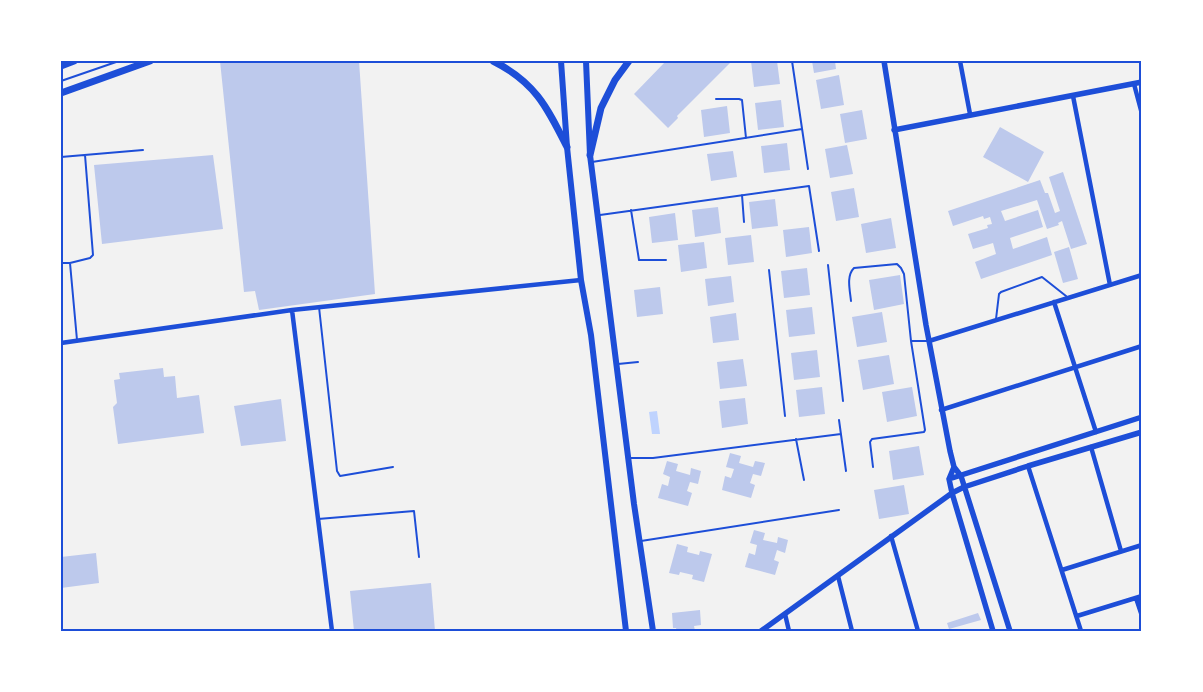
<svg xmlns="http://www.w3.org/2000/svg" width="1203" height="692" viewBox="0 0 1203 692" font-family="Ubuntu,sans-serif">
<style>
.water{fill:#bfd3fe}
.building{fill:#bdc9ec}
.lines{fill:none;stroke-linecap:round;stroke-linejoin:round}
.path{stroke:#1d4ed8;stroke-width:2}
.service{stroke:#1d4ed8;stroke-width:2}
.minor{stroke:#1d4ed8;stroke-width:4.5}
.tertiary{stroke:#1d4ed8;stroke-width:5.5}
.secondary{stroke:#1d4ed8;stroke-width:6}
.primary{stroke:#1d4ed8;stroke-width:7}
.neatline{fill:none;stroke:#1d4ed8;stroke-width:2}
</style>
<rect width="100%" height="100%" fill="#f2f2f2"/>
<!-- water -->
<path class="water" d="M657,411L660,434H652L649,412Z"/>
<!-- building -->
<path class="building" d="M220,61H359L375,294L259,310L255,291L244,292Z
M666,61H732L677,116L678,118L668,128L634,94Z
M751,61H777L780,84L754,87Z
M812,61H835L836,69L814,73Z
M839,75L844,105L821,109L816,80Z
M781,100L784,127L758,130L755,103Z
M727,106L730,133L704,137L701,110Z
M862,110L867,139L845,143L840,114Z
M1000,127L1044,152L1028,182L983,157Z
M787,143L790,170L764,173L761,146Z
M847,145L853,174L830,178L825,149Z
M733,151L737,177L711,181L707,154Z
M213,155L223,229L102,244L94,165Z
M1063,172L1087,244L1071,249L1062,221L1058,223L1059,225L1047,229L1037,200L1001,211L1005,221L1038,210L1043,227L1010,238L1013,249L1047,237L1052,255L981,279L975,262L996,254L993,243L973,249L968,234L988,228L987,225L992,224L990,217L984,219L983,216L953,226L948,211L1040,180L1045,193H1048L1055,213L1060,211L1049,177Z
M854,188L859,217L836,221L831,192Z
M775,199L778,226L752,229L749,202Z
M718,207L721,233L695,237L692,210Z
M675,213L678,240L652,243L649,217Z
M891,218L896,248L866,253L861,224Z
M809,227L812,253L786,257L783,230Z
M751,235L754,262L728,265L725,238Z
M704,242L707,268L681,272L678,245Z
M1069,247L1078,279L1063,283L1054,252Z
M807,268L810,295L784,298L781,271Z
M900,275L904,304L874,310L869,280Z
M731,276L734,302L708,306L705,279Z
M660,287L663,314L637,317L634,290Z
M812,307L815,334L789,337L786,310Z
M882,312L887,342L857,347L852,317Z
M736,313L739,340L713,343L710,317Z
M817,350L820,377L794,380L791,353Z
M889,355L894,384L863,390L858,360Z
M743,359L747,386L720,389L717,362Z
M163,368L164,377L175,376L177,398L199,395L204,433L118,444L113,407L117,403L114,380L120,379L119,373Z
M822,387L825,414L799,417L796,390Z
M912,387L917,416L887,422L882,392Z
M745,398L748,424L722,428L719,401Z
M281,399L286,441L241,446L234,406Z
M919,446L924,475L893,480L889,451Z
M730,453L741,456L739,463L753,467L755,461L765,463L761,476L753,474L750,483L755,485L751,498L722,490L725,476L731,478L734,469L726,467Z
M667,461L678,464L676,471L690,475L691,468L701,471L698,484L690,482L687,491L692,493L688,506L658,498L662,484L668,486L670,477L663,474Z
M904,485L909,514L879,519L874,490Z
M754,530L765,533L763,540L777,543L778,537L788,540L785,553L777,550L774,560L779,562L775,575L745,567L749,553L755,555L757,545L750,543Z
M677,544L688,547L687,552L699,555L700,551L712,554L704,582L692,579L693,575L680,572L679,575L669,573Z
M96,553L99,583L61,588V557Z
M431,583L435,631H354L350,591Z
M700,610L701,625L694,626L695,631H677L676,628H673L672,613Z
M978,613L981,620L949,629L947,623Z"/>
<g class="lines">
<!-- path -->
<path class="path" d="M61,81L119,61"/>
<!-- service -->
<path class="service" d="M792,61L808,169
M716,99H739L742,100L746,138
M61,157L143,150
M592,162L802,129
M742,195L744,222
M631,210L639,260H666
M600,215L809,186L819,251
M61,263H70
M828,265L843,401
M769,270L785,416
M851,301C850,290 846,276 854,268L897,264L901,268L904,274L911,341L925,430L924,432L872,439L870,442L873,467
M319,307L337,471L340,476L393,467
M996,319L999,294L1001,292L1042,277L1066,296
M77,340L70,263L90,258L93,255L85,155
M911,341H929
M618,364L638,362
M839,420L846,471
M796,439L804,480
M630,458H653L841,434
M318,519L414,511L419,557
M641,541L839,510"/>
<!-- minor -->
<path class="minor" d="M960,61L970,114
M1134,84L1142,114
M1073,96L1110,285
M1054,302L1096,432
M292,310L332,631
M929,341L1142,275
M61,343L292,310L581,280
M941,410L1142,346
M1091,447L1121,551
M1028,466L1081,631
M891,536L918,631
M1062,570L1142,545
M838,576L852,631
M1136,598L1142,616
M785,614L789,631
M1077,616L1142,596"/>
<!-- tertiary -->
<path class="tertiary" d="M884,61L926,325L950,451L954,467L961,476L1010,631
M894,130L1142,82
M954,467L949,479L952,493L993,631
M949,479L1142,417
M761,631L952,493L964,487L1028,466L1142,432"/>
<!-- secondary -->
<path class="secondary" d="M561,61L567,147L581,280L591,335L626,631
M586,61L590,155L634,504L653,631"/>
<!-- primary -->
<path class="primary" d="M493,61C535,82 547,107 567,147
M61,66L74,61
M61,93L150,61
M590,155L601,108L615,80L629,61"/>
</g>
<!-- border -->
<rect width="1203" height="692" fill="none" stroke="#ffffff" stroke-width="125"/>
<rect x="62" y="62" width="1078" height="568" class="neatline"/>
</svg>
